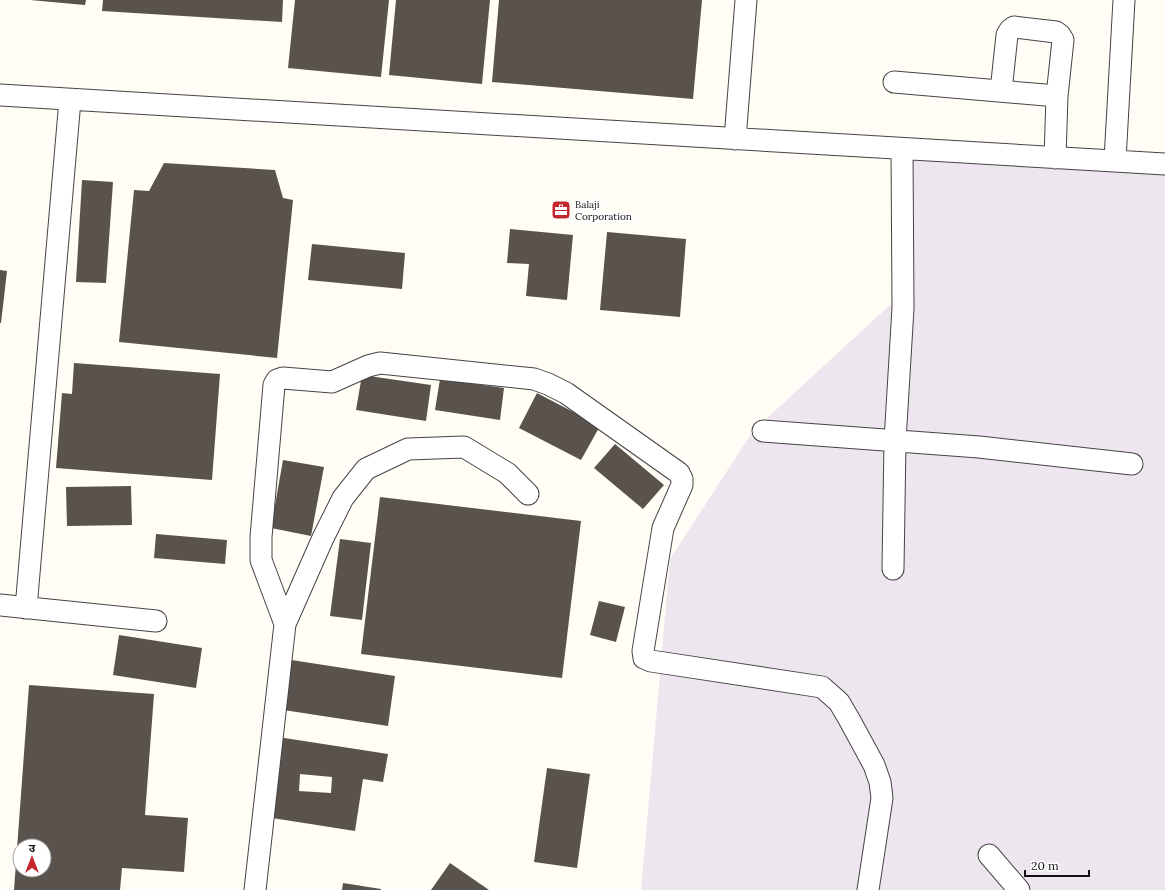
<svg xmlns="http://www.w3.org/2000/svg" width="1165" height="890" viewBox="0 0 1165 890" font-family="Lora,'Noto Sans Devanagari',serif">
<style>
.industrial{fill:#eee6ef}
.building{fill:#5a524d;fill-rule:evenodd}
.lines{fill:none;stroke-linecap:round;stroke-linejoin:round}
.minor-casing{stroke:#444;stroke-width:23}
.minor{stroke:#fff;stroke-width:21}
.labels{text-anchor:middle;stroke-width:4;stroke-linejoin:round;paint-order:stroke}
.poi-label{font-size:10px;fill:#111;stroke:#fff;text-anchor:start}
</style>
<rect width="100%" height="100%" fill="#fffdf5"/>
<!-- industrial -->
<path class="industrial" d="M912,154L1165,170V890H641L670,559L753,431L904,292Z"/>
<!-- building -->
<path class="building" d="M30,0H86L85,5Z
M103,0H283L282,22L102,11Z
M295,0H389L381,77L288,68Z
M396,0H490L482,84L389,75Z
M499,0H702L693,99L492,82Z
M164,163L275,170L283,198L293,200L277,358L119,342L134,190L149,191Z
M82,180L113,182L106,283L76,282Z
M510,229L573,235L567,300L526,296L529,264L507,263Z
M607,232L686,239L680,317L600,310Z
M312,244L405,253L402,289L308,280Z
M0,270L7,271L1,323H0Z
M74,363L220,374L212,480L56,468L62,393L72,394Z
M362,375L431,385L426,421L356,410Z
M440,379L504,388L500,420L435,410Z
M537,393L600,426L581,460L519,428Z
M615,444L664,485L643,509L594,468Z
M283,460L324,467L311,536L271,528Z
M131,486L132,525L67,526L66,487Z
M380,497L581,521L562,678L361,654Z
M156,534L227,540L225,564L154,558Z
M340,539L371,543L362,620L330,616Z
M599,601L625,607L616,642L590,635Z
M119,635L202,648L196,688L113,675Z
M285,659L395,676L388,726L277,709Z
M29,685L154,694L145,815L188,818L184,872L122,868L120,890H14ZM20,846H44V870H20Z
M278,737L388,754L383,782L363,779L355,831L266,817ZM300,774L332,777L331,793L299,791Z
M547,768L590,774L577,868L534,862Z
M450,863L489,890H431Z
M343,883L381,889V890H342Z"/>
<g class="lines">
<!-- minor casing -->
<g class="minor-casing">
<path id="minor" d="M894,82L1057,96
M1001,91L1007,35L1010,30L1014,27L1056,32L1060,35L1063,40L1057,96L1055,158
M0,95L1165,164
M735,139L746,0
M1115,160L1124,0
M763,431L979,447L1132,464
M893,569L895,441L903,308L902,149
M0,605L156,621
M26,608L70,100
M285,624L261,560V537L274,385L277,380L283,378L332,382L368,366L380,363L534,379L548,384L566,393L679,473L682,479V485L663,528L643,651L644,658L651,661L822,687L839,702L849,719L874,765L880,782L882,798L868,890
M989,855L1019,890
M255,890L285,624L323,538L343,498L366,469L408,449L464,447L507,473L528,494"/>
</g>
<!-- minor -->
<use href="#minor" class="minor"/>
</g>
<!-- icons -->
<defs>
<g id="office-square" transform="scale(1)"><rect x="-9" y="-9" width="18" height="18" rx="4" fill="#c4262e" stroke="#fff"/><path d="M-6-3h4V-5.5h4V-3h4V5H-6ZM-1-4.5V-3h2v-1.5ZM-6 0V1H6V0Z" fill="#fff"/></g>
</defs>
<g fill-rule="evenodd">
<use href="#office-square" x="561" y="210"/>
</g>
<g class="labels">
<!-- poi labels -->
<g class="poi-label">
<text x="575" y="208">Balaji<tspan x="575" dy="12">Corporation</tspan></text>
</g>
</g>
<!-- north arrow -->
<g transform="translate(32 858)"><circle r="19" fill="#ffffff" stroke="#a0a0a0"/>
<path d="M0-3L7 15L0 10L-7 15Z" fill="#c4262e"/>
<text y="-6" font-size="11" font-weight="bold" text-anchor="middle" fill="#111111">उ</text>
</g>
<!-- scale -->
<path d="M1025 870v6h64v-6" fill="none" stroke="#111111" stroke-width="2"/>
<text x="1031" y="870" font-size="12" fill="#111111" stroke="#ffffff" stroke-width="3" paint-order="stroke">20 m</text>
</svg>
